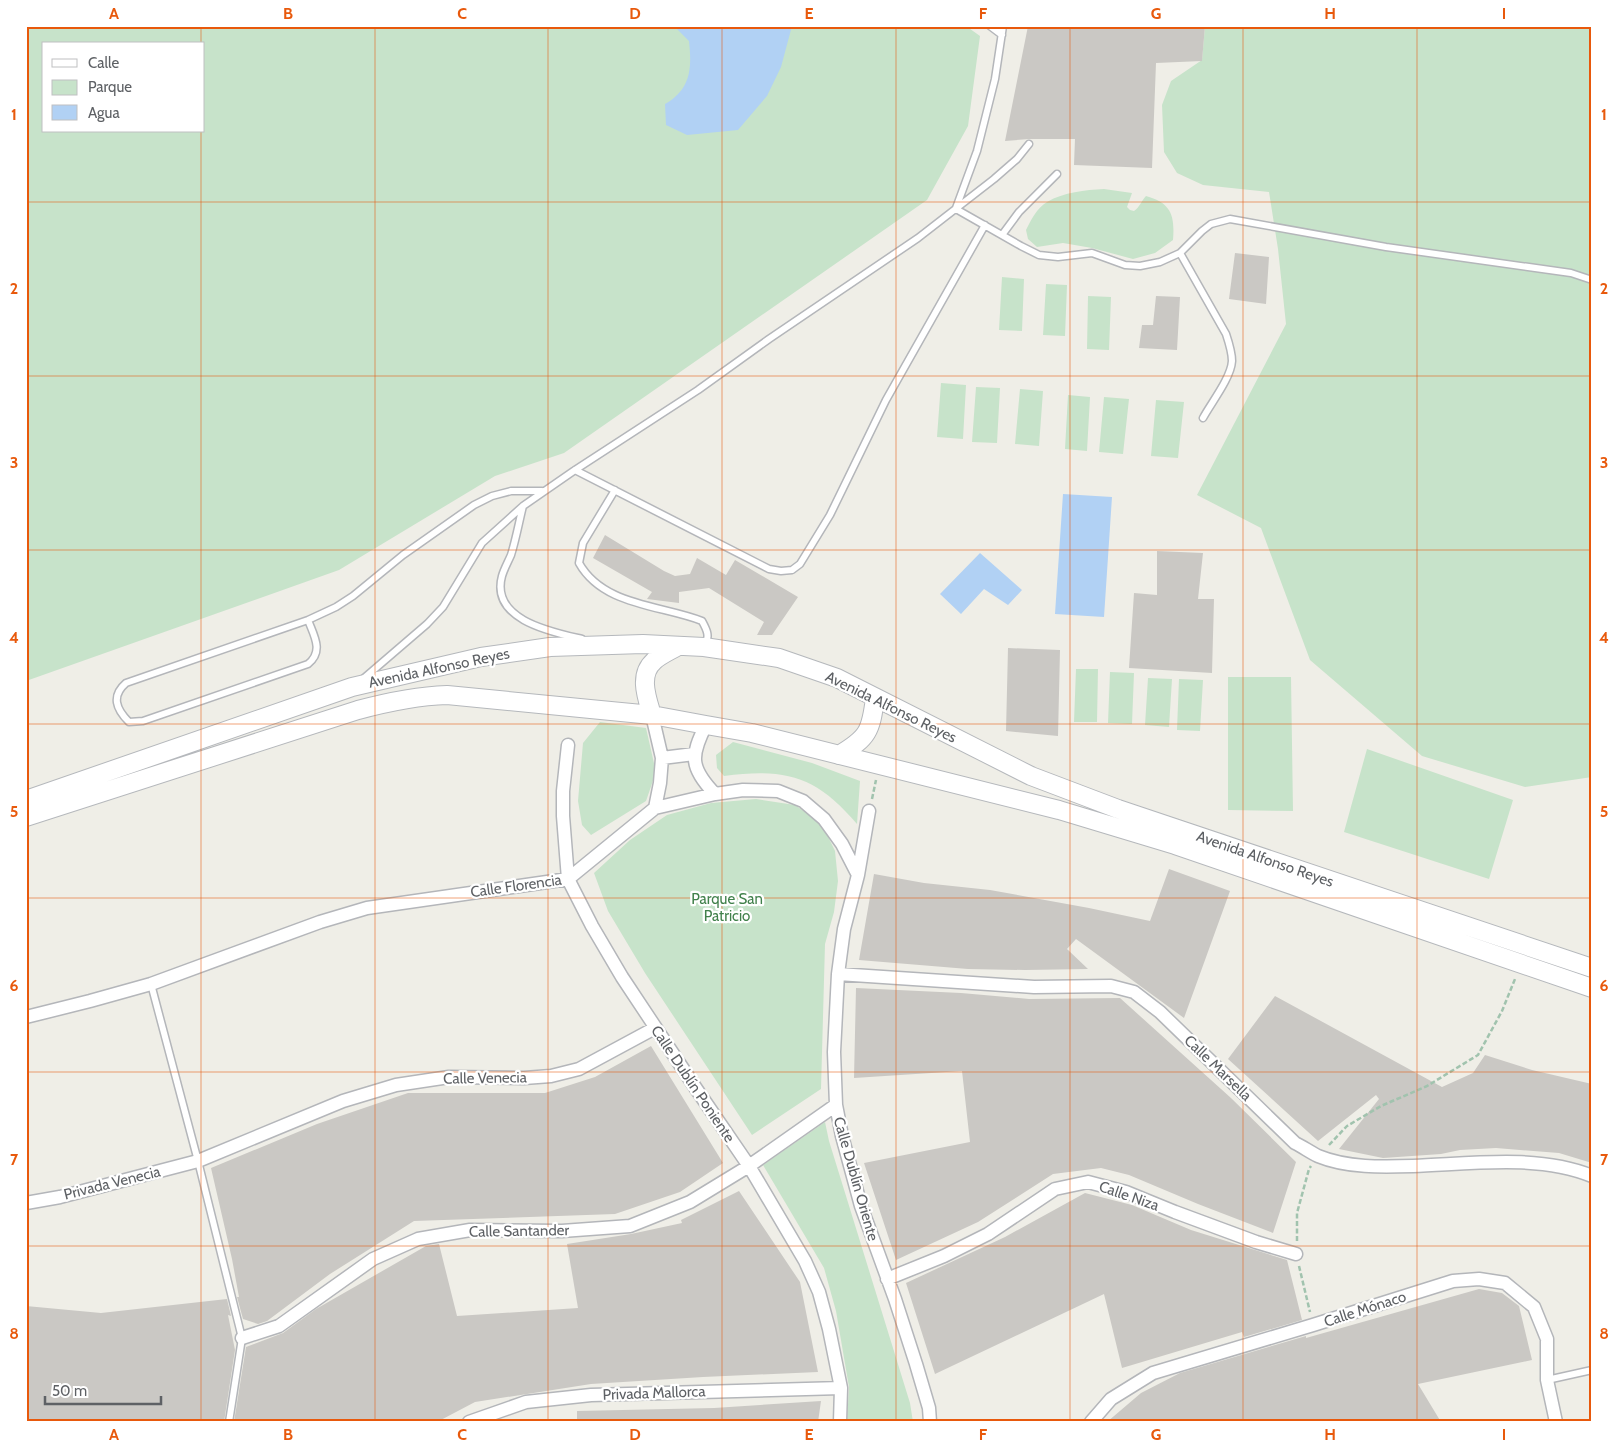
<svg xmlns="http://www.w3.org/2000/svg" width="1618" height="1448" viewBox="0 0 1618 1448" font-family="Cabin,sans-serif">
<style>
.green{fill:#c7e3ca;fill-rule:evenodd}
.water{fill:#b1d1f4}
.building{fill:#cac8c4}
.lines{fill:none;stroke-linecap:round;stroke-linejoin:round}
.lane-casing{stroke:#b4b6ba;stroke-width:9}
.street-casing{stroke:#b4b6ba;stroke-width:15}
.secondary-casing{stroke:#b5b8bc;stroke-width:20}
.path{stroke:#a1c3ae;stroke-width:2.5;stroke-dasharray:5 2.5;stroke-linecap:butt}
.lane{stroke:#fff;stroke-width:6}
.street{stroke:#fff;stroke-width:12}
.secondary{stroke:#fff;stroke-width:18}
.grid{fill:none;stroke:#e8590c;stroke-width:1;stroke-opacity:0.55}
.labels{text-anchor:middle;stroke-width:4.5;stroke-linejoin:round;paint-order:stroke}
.street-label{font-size:15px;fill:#5e6165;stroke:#fff}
.park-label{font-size:15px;fill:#41814b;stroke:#fff}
.neatline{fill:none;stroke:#e8590c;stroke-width:2}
.grid-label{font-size:16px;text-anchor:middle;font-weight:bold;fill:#e8590c}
</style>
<rect width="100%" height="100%" fill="#efeee7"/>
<!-- green -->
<path class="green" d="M26,26H966L980,36L968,126L927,200L564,453L495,476L339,570L26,681ZM44,44H204V131H44Z
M1205,26H1592V777L1525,787L1422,756L1310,660L1261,528L1197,495L1286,324L1278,249L1269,192L1203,185L1177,173L1164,152L1162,105L1171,81L1202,60Z
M1104,189L1132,193L1127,207L1130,210L1134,211C1140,207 1141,201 1146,196C1171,203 1175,215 1173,240L1155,253L1133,259L1092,248L1063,243L1037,247L1028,239L1026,230C1031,220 1037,208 1047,202C1064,192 1085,190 1104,189Z
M1002,277L1024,279L1022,331L999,330Z
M1046,284L1067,285L1065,336L1043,335Z
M1088,296L1111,297L1109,350L1087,349Z
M941,383L966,385L963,439L937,437Z
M976,387L1000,388L997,443L972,442Z
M1020,389L1043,391L1039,446L1015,444Z
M1068,395L1090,397L1087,451L1065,449Z
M1104,397L1129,399L1123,454L1099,452Z
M1156,400L1184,402L1178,458L1151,456Z
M1076,669H1098L1097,722H1074Z
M1110,672L1134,673L1132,724L1108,723Z
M1228,677H1291L1293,811L1228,810Z
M1148,678L1172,679L1169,727L1145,725Z
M1179,679L1203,680L1200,731L1177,730Z
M600,722L646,728L656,772L646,801L591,835L582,825L578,801L583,743Z
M733,742L812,763L860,781L857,824C816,776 786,768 724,776L717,768L716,755Z
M1367,749L1513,800L1489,879L1344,832Z
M756,799L795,805L822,824L835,851L838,881L834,912L825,944L821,1089L752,1135L645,973L608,911L594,873L630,840L667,815L711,803Z
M825,1122L829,1141L910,1403L913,1422H847L849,1387L836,1311L824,1268L763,1165Z"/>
<!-- water -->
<path class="water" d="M674,26H792L781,67L767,96L738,130L687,135L666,125L665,104C691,89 692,68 689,41Z
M1063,494L1112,497L1104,617L1055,614Z
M980,553L1022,590L1008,605L984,589L961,614L940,594Z"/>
<!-- building -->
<path class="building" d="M1028,26H1205L1202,61L1156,63L1152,168L1074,165L1075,139H1029L1005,141Z
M1235,253L1269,257L1266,304L1229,299Z
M1156,296L1180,297L1177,350L1139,348L1142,325H1153Z
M605,535L664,571L675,576L690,574L697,558L726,575L735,560L798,597L772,635H757L764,622L709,588L679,592V603L647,599L652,592L593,558Z
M1157,551L1203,553L1198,599H1214L1212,673L1129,668L1134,593L1157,595Z
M1008,648L1060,650L1058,736L1006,731Z
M1169,869L1230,891L1184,1018L1076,939L1067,949L1088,969L1025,970L968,969L859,960L874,874L924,883L990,890L1089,908L1150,921Z
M856,988L961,993L1029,999L1120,998L1231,1098L1296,1162L1273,1233L1198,1204L1129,1175L1101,1168L1053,1174L978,1222L896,1260L864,1163L970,1142L962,1071L854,1078Z
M1275,996L1442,1087L1473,1073L1485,1055L1532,1070L1592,1084V1163L1559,1153L1496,1148L1460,1150L1441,1154L1383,1158L1339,1149L1379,1099L1376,1095L1318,1141L1228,1059Z
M651,1046L723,1163L680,1192L615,1214L414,1221L330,1274L267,1321L258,1324L243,1319L237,1297H239L232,1259L211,1168L317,1124L408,1093H545L595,1077Z
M739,1191L800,1282L818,1372L703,1377L591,1384L475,1402L437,1422H234L246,1347L283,1333L316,1309L426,1246L439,1244L457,1316L578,1308L567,1244L631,1234L682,1223L681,1220Z
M1085,1193L1132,1205L1191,1230L1287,1260L1302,1320L1244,1337L1242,1332L1122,1368L1104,1294L935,1374L906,1283L1005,1237Z
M1479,1289L1502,1293L1519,1306L1532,1360L1418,1384L1441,1422H1107L1141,1393L1180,1373L1306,1336V1338Z
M227,1299L231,1316L228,1315L235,1350L224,1422H26V1306L101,1313Z
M821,1401L818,1422H577V1411L714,1408Z"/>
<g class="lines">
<!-- lane casing -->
<g class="lane-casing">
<path id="lane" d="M990,26L1002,35
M956,208L977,151L995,79L1003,26
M956,209L1021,246L1039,255L1058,257L1092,253L1125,265L1140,266L1160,262L1180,253L1202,231L1211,224L1230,219L1386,247L1571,273L1592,280
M1002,235L1019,212L1057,174
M1180,253L1226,334C1229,343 1232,352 1232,361C1231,378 1211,403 1203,418
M575,470L769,569L781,571L792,570L800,564L830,515L886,400L985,225
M615,490L583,543L579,563C603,606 661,605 702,621C707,630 710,636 705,646
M523,506C519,522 516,539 511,555C508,562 504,569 502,576C490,620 552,632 582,639
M308,620C314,636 324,651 308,664L143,721L129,722C116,709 111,696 126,683L308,620L336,607L353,596L403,555L474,505L492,496L511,491H542
M363,679L427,624L443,607L482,543L523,506L575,470L698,390L769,339L918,238L994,179L1017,159L1029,144
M151,984L198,1161L242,1338L229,1422
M1547,1380L1592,1370"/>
</g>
<!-- street casing -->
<g class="street-casing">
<path id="street" d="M652,715L662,758L660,783L655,808
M706,725C690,756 690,768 715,794
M568,745L563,791V816L568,879L592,926L622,977L697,1090L749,1166L805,1261L819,1292L829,1329L841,1388L840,1422
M662,758L694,754
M869,811L858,875L844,929L838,974L834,1052L836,1105L842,1136L861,1206L895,1299L916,1364L929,1408L930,1422
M838,974L1034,987L1111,986L1134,992L1160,1012L1295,1143C1303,1147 1310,1152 1318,1156C1347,1168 1382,1167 1413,1166C1470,1164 1538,1154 1592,1176
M26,1017L90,1001L151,984L320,922L367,908L568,879L655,808L715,794L743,790L778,791L803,801L824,819L842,844L858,875
M26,1203L60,1197L198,1161L343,1101L396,1085L449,1077L524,1078L551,1076L579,1069L655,1028
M887,1279L944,1256L988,1234L1055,1189L1088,1182L1126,1192L1175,1212L1256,1242L1296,1254
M242,1338L279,1326L373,1259L418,1239L470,1230L562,1231L630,1226L690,1202L749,1166L836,1105
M469,1422L526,1402L591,1395L841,1388
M1091,1422L1111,1399L1153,1373L1313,1325L1453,1281L1479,1279L1505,1283L1534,1307L1547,1339V1380L1556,1422"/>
</g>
<!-- secondary casing -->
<g class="secondary-casing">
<path id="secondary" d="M652,715C647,698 638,675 654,661C660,655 670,651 678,646
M839,755C868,738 871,731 875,698
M26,800L352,687L481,657L550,647L643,644L704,647L779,658L837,678L1031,776L1118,809L1592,968
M26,817L358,710C388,702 416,696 447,695L652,715L706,725L752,733L1059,810L1175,845L1592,988"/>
</g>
<!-- path -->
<path class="path" d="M872,799L876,780
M1329,1145L1347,1126L1381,1106L1427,1086L1478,1055L1502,1011L1515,979
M1297,1241V1213L1309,1169L1311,1166
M1299,1266L1310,1312"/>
<!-- lane -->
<use href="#lane" class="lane"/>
<!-- street -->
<use href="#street" class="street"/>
<!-- secondary -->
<use href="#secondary" class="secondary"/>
</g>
<!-- grid -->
<path class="grid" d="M201,26V44M375,26V1422M548,26V1422M722,26V1422M896,26V1422M1070,26V1422M1243,26V1422M1417,26V1422M201,131V1422M26,202H1592M26,376H1592M26,550H1592M26,724H1592M26,898H1592M26,1072H1592M26,1246H1592"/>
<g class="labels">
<!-- street labels -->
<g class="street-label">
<text transform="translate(439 668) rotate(-12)" y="5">Avenida Alfonso Reyes</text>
<text transform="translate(891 707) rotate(26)" y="5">Avenida Alfonso Reyes</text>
<text transform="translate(1265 859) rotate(19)" y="5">Avenida Alfonso Reyes</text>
<text transform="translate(516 886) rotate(-8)" y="5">Calle Florencia</text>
<text transform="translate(1218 1068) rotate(44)" y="5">Calle Marsella</text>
<text transform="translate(485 1078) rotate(-1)" y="5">Calle Venecia</text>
<text transform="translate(693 1084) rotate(56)" y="5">Calle Dublín Poniente</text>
<text transform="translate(856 1179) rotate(74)" y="5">Calle Dublín Oriente</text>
<text transform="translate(112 1183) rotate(-14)" y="5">Privada Venecia</text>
<text transform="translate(1129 1196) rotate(19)" y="5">Calle Niza</text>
<text transform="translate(519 1231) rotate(-1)" y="5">Calle Santander</text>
<text transform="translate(1365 1309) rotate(-18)" y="5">Calle Mónaco</text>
<text transform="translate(654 1393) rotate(-2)" y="5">Privada Mallorca</text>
</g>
<!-- park labels -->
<g class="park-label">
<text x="727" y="904">Parque San<tspan x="727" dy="17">Patricio</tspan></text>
</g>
</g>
<!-- border -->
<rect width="1618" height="1448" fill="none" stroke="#ffffff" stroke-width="55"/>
<!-- legend -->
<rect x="42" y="42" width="162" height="90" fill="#ffffff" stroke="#bfc0c1"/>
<rect x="52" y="59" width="25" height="8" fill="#ffffff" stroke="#bfc0c1"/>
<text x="88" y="68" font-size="15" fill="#5e6165">Calle</text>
<rect x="52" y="80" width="25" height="15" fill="#c7e3ca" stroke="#bfc0c1"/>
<text x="88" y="92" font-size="15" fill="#5e6165">Parque</text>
<rect x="52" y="105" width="25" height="15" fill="#b1d1f4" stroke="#bfc0c1"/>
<text x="88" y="118" font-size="15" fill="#5e6165">Agua</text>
<!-- scale -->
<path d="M45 1396v8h116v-8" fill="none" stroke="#5e6165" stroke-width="2.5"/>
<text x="52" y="1396" font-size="15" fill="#5e6165" stroke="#ffffff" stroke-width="4" paint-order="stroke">50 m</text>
<rect x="28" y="28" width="1562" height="1392" class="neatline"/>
<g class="grid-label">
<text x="114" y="19">A</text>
<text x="288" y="19">B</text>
<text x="462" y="19">C</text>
<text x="635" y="19">D</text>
<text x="809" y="19">E</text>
<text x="983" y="19">F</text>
<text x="1156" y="19">G</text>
<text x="1330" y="19">H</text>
<text x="1504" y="19">I</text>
<text x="14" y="120">1</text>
<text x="1604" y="120">1</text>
<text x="14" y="294">2</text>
<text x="1604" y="294">2</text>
<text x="14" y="468">3</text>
<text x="1604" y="468">3</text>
<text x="14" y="643">4</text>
<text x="1604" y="643">4</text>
<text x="14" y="817">5</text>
<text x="1604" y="817">5</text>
<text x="14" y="991">6</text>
<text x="1604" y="991">6</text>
<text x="14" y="1165">7</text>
<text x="1604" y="1165">7</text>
<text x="14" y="1339">8</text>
<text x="1604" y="1339">8</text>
<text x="114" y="1440">A</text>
<text x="288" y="1440">B</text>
<text x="462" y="1440">C</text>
<text x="635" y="1440">D</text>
<text x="809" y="1440">E</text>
<text x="983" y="1440">F</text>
<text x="1156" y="1440">G</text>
<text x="1330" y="1440">H</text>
<text x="1504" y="1440">I</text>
</g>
</svg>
